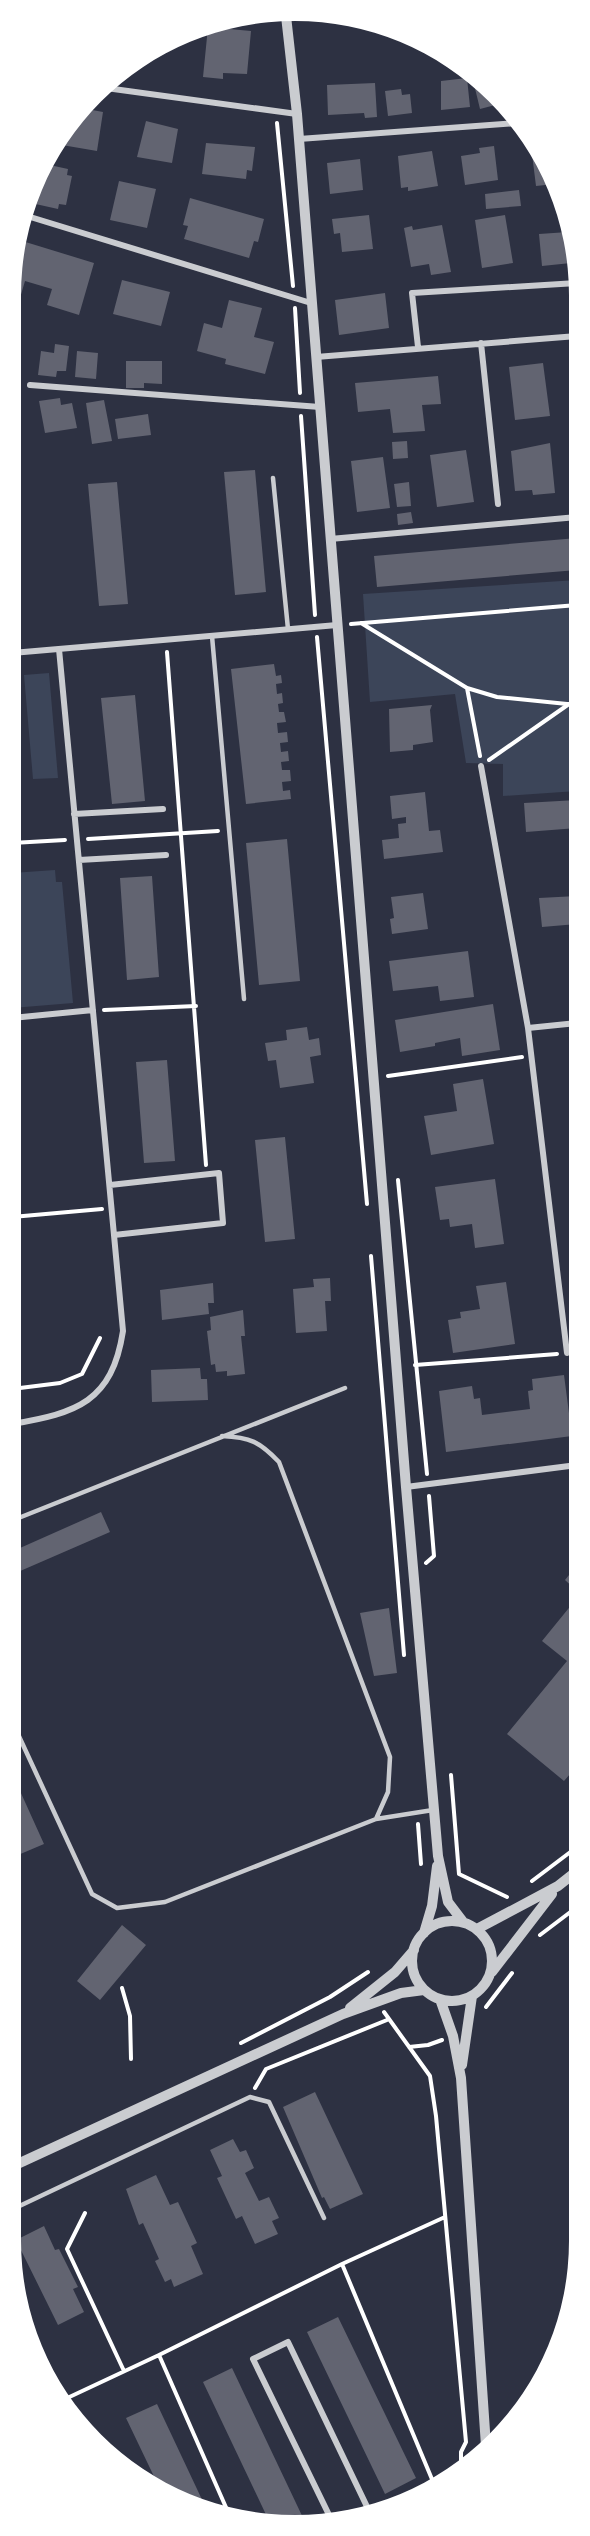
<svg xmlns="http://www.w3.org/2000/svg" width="590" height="2536" viewBox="0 0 590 2536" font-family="Georgia,serif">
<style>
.green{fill:#3c4559}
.building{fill:#626471}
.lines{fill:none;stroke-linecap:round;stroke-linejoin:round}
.path{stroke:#fff;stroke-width:4}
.service{stroke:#caccd0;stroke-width:4.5}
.minor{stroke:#caccd0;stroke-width:6}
.tertiary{stroke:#caccd0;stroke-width:10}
</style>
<rect width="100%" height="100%" fill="#2d3142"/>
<!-- green -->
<path class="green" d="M577,580V791L503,796V764L466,763L455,694L370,702L363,594Z
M49,673L58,778L33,779L24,675Z
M55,870L56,882H62L73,1003L12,1008V873Z"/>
<!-- building -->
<path class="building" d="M208,27L251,31L247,74L223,73V79L203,77Z
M467,78L470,107L441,110V81Z
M473,80H476L496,94L503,103L480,109Z
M375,83L377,117L365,118L364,113L328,115L327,85Z
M401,89L402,95L410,94L412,113L388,116L385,91Z
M87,109L103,112L97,151L56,144Z
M146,121L178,129L172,163L137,157Z
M206,143L255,147L252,171L247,170L246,179L202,174Z
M494,146L498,180L465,185L461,156L480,153L479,148Z
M531,146L550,169L555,184L536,186Z
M432,151L438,186L408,191V187L401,188L398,156Z
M360,159L363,190L330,194L327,163Z
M45,164L68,169L67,175L72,176L66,205L59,204L58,209L31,203Z
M119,181L156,189L147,228L110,220Z
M519,190L521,206L486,209L485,194Z
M190,198L264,219L258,242L254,241L249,258L184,239L188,226L183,225Z
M369,215L373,249L342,252L340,233L334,234L332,219Z
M505,215L513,263L482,268L475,220Z
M442,225L451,272L431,275L429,264L411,267L404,228L412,226L413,230Z
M568,232L571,263L542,266L539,234Z
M19,240L94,263L79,315L47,305L52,289L25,281L20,298L13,296V258Z
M122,280L170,292L161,326L113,314Z
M385,293L389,328L339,335L335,300Z
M229,300L262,308L254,337L274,342L265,374L225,364L226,359L197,351L204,323L222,328Z
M13,328H16L15,367H13Z
M55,344L69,346L66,371H57L56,377L38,375L41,351L54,353Z
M77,351L98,353L96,379L75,377Z
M126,361H162V384L144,383V388H126Z
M543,363L550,416L515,420L509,367Z
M438,376L441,404L422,405L425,431L393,433L390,409L358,412L355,383Z
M60,398L61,405L72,403L77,428L45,433L39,401Z
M104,400L112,441L92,444L86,403Z
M148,414L151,435L118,439L115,419Z
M407,441L408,458L393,459L392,442Z
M550,443L555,493L533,495L532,490L515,491L511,451Z
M466,450L474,502L437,507L430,455Z
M383,457L390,508L357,512L351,461Z
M255,470L266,592L235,595L224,472Z
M117,482L128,604L99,606L88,484Z
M409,482L411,506L397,507L394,484Z
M411,512L413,523L398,525L397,514Z
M577,538V570L377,587L374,556Z
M274,664L276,676L281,675L282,683L276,684L277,694L282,693L283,703L278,704L279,712H284L286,722L277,723L278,733L287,732L288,742L280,743L281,752L288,751L289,761L281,762L282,770H290L291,781L282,782L283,791L290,790L291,799L246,804L231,669Z
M135,695L145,801L112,804L101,698Z
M432,705L430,710L433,742L413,745V750L390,752L389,709Z
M425,792L429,831L440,830L443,852L384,859L382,840L399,838L398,824L406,823V817L392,819L390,796Z
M577,800V828L526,832L524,803Z
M287,839L300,981L259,985L246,843Z
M152,876L159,977L127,980L120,878Z
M423,893L428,929L392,934L390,919L394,918L391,897Z
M577,896V924L542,927L539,898Z
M468,951L474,997L440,1001L438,986L393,991L389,961Z
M493,1004L500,1050L462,1056L460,1038L435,1043V1046L400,1052L395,1020Z
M307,1027L309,1040L319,1038L321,1055L310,1057L314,1083L280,1088L276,1060L268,1061L265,1043L287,1040L286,1030Z
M167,1060L175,1161L144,1163L136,1062Z
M483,1079L494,1144L431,1155L424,1116L457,1111L453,1084Z
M285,1137L295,1239L265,1242L255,1140Z
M495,1179L504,1244L475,1248L472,1224L450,1227L449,1219L440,1220L435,1187Z
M330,1278L331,1301H325L327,1331L296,1333L293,1289L314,1287L313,1279Z
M506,1282L515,1344L453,1353L448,1320L461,1318L460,1312L480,1309L476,1286Z
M213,1283L214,1303H208L209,1314L162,1320L160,1290Z
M243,1310L245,1336H241L245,1374L227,1376V1371L216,1372L215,1364L211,1365L207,1331L211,1330L210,1317Z
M200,1368L201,1379H207L208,1400L152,1402L151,1370Z
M564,1375L572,1436L446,1452L439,1391L472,1386L474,1399L480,1398L482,1415L530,1409L528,1391L533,1390L532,1379Z
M101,1512L110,1532L11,1575V1552Z
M577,1565V1591L565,1580Z
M577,1598V1766L564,1781L507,1734L567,1661L542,1641Z
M389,1608L397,1673L374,1676L360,1613Z
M11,1771L44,1844L11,1858Z
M122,1925L146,1945L100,2000L77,1981Z
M315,2092L363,2194L330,2209L324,2197L322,2198L283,2107Z
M233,2139L240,2152L246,2150L254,2168L245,2173L259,2201L269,2197L279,2218L272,2221L278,2234L255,2244L242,2216L236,2219L217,2178L222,2176L210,2150Z
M156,2175L170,2205L178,2202L197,2243L191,2246L203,2274L174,2287L171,2279L165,2282L155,2261L159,2259L143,2223L139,2225L126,2189Z
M44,2226L55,2250L59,2249L78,2287L73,2289L84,2312L58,2325L16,2240Z
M338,2317L416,2478L385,2494L307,2332Z
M232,2368L305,2522L270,2523L203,2382Z
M157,2404L205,2506L169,2496L160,2489L126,2418Z"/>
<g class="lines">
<!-- path -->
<path class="path" d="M277,123L293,286
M295,308L300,393
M301,416L315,615
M361,623L467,688L480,756
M351,624L577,605
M317,637L367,1204
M167,652L206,1165
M467,688L497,697L577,705
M489,760L569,704
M88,839L218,831
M12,843L65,840
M104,1010L196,1006
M388,1076L522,1057
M398,1180L427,1474
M12,1217L102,1209
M371,1256L404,1655
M415,1365L557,1354
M12,1389L60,1383L82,1374L100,1338
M426,1563L434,1556L429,1496
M451,1775L459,1874L507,1897
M418,1824L421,1864
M532,1881L577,1847
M540,1935L577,1907
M122,1988L130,2016L131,2059
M486,2007L512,1973
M384,2012L430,2076L436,2116L466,2442L461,2452V2470
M241,2043L330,1997L368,1972
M409,2047L428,2045L442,2040
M255,2088L266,2069L387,2020
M85,2213L67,2249L124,2371
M342,2264L445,2217
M63,2400L159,2355
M228,2512L159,2355L342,2264L434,2484"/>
<!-- service -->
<path class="service" d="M273,478L288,629
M212,636L244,999
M11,1521L345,1388
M11,1719L92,1894L117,1908L165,1902L376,1819L388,1792L390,1757L279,1462C260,1442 250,1437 222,1436
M376,1819L433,1810
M11,2210L250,2097L269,2102L324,2218"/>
<!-- minor -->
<path class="minor" d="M106,88L297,114
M299,139L517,123
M27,216L311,303
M481,343L498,504
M418,347L412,293L577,283
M316,357L577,336
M30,385L320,407
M330,539L577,517
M12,653L337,625
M481,766L528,1028L567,1353
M74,814L163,809
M79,860L166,855
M12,1018L93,1010
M528,1028L577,1023
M110,1185L219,1173L223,1223L114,1235
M12,1424C77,1413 112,1402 123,1331L59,649
M406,1487L577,1465
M331,2519L253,2359L288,2342L371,2515"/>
<!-- tertiary -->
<path class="tertiary" d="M286,16L297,114L406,1487L438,1856L448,1902L464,1923
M412 1961a40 40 0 1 1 80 0a40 40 0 1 1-80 0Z
M477,1929L558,1886L577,1871
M424,1933L432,1906L437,1866
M492,1972L552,1894
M440,1999L453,2036L461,2078L486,2446
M350,2008L395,1972L414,1950
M462,2065L472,1996
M11,2167L343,2014L401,1993L424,1990"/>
</g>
<!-- crop -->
<path d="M0 0H590V2536H0ZM295 21H295A274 274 0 0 1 569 295V2241A274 274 0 0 1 295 2515H295A274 274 0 0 1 21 2241V295A274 274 0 0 1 295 21Z" fill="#fff" fill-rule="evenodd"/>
</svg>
